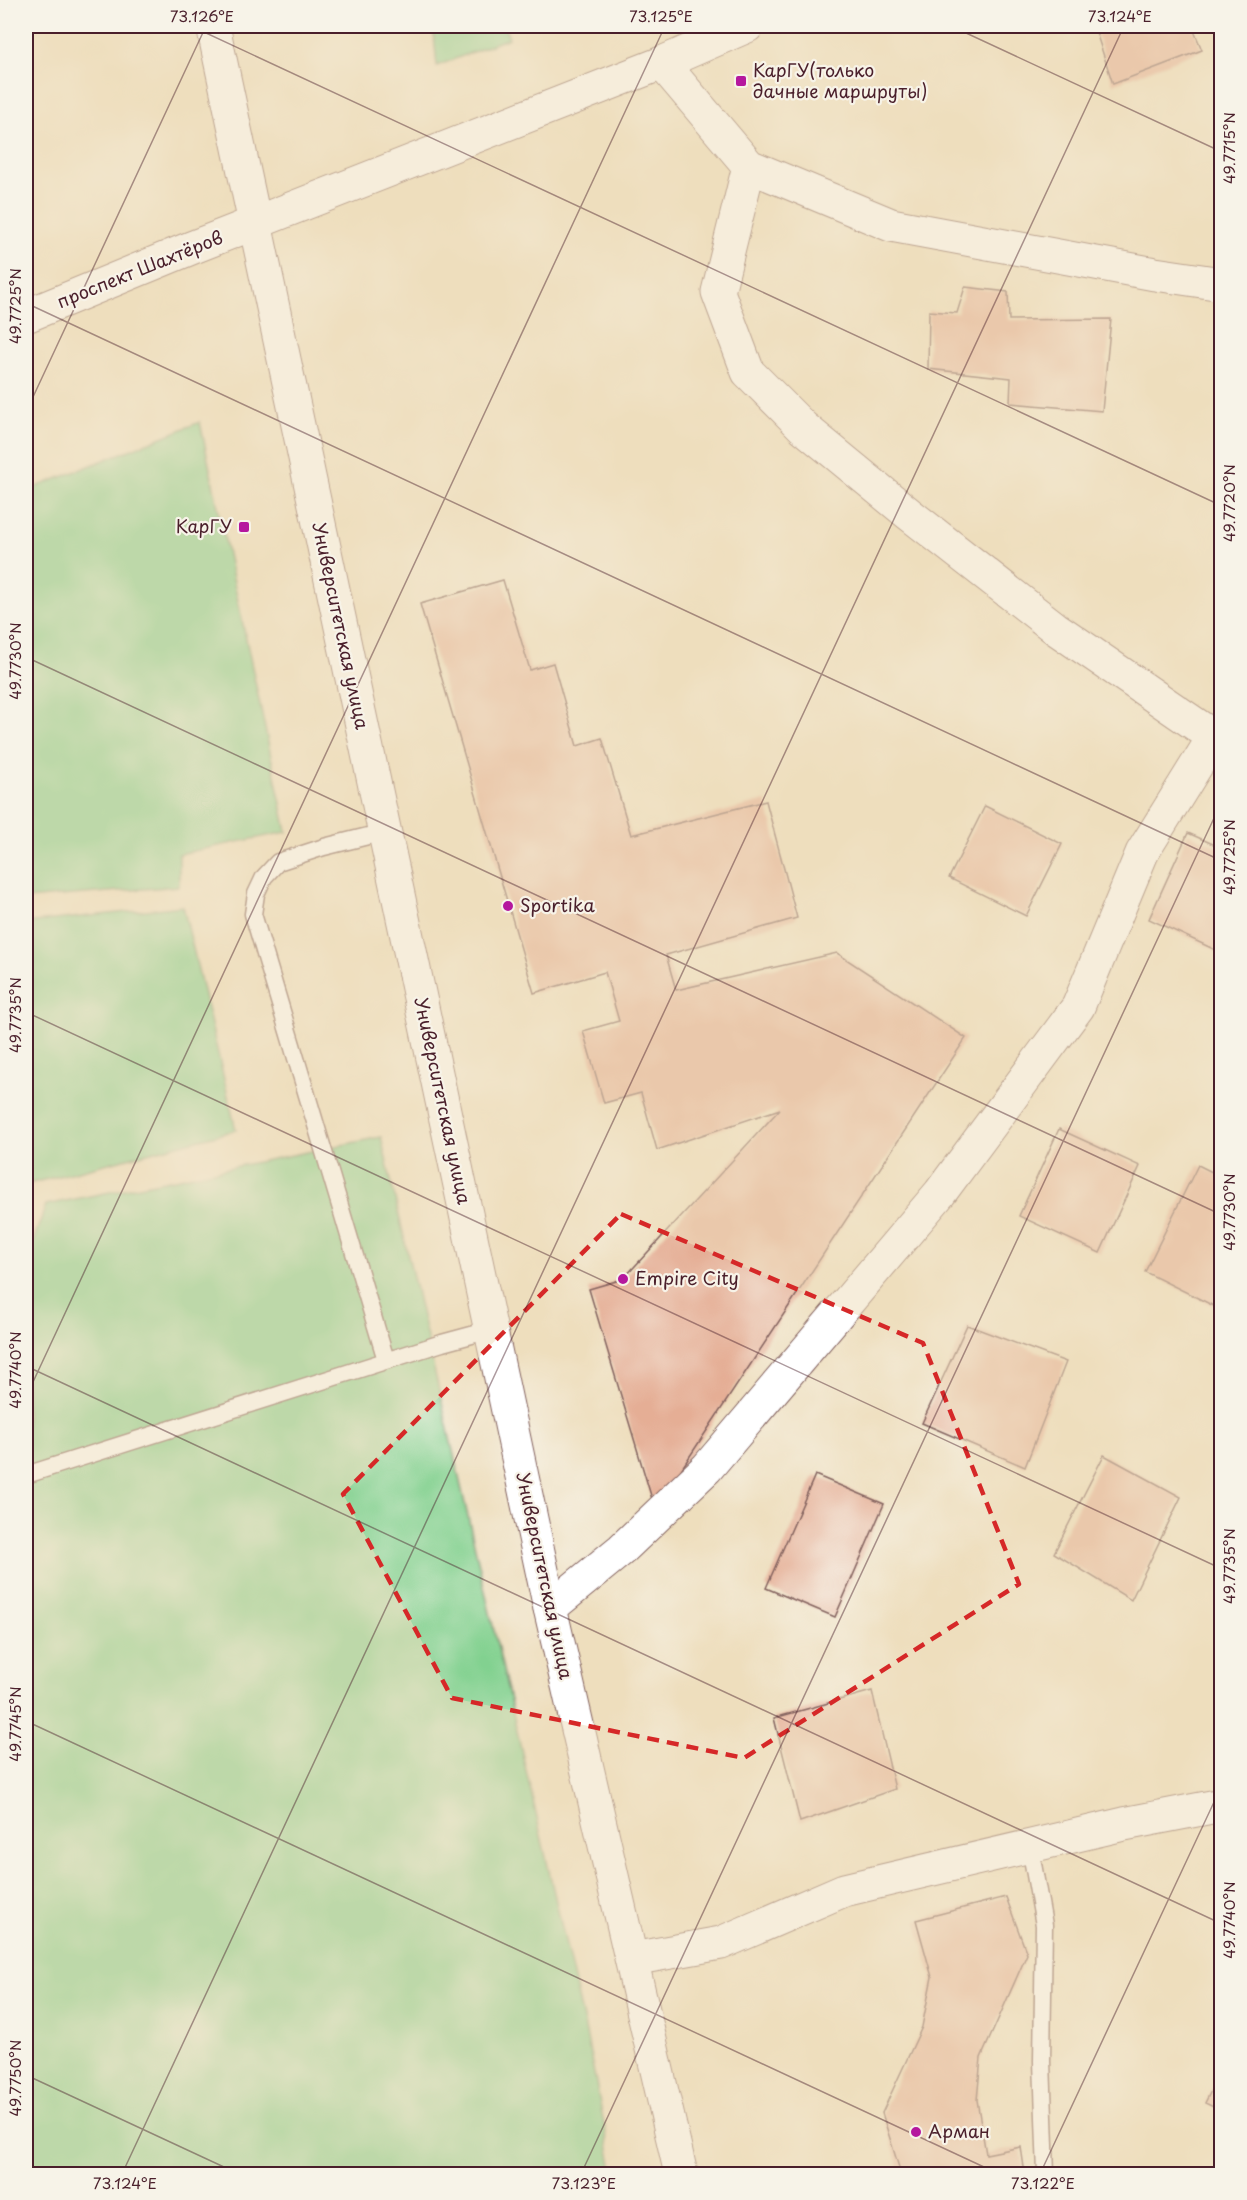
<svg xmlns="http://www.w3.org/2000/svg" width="1247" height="2200" viewBox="0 0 1247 2200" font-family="'Playpen Sans',sans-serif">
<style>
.green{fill:#82d190;stroke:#66785e;stroke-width:1.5}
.building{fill:#e5ae95}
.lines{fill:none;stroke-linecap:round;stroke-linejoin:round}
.lane-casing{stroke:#83625e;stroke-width:19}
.street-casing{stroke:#83625e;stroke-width:35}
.secondary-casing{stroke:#83625e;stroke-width:35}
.lane{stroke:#fff;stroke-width:16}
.street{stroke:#fff;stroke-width:33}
.secondary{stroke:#fff;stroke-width:33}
.marked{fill:none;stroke:#d62828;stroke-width:4.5;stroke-dasharray:12 8;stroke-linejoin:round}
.ticks{fill:none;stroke:#4a1f2b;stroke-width:1.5;stroke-opacity:0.45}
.poi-dot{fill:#b5179e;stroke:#f7f3e8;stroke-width:2}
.labels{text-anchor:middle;stroke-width:4.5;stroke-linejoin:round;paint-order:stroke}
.poi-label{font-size:18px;fill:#4a1f2b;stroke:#f7f3e8;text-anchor:start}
.street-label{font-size:18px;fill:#4a1f2b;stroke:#f7f3e8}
.neatline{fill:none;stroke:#4a1f2b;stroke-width:2}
.ticks-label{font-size:15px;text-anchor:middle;fill:#4a1f2b}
</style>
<rect width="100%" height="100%" fill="#f7f3e8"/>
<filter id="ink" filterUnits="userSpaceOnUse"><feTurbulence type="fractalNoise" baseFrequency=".0167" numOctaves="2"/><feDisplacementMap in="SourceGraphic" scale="12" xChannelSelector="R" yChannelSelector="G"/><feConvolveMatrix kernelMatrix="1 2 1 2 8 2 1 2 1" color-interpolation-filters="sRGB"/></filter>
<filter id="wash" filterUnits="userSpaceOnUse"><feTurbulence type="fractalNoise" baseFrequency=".008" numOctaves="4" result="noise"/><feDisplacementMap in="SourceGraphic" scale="24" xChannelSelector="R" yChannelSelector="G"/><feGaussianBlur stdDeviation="1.35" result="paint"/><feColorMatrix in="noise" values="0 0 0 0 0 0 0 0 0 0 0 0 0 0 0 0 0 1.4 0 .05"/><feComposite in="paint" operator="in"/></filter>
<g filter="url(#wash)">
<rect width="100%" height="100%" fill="#eedebd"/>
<!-- green -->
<path class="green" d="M433,26H504L509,38L437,66Z
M200,422L287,832L179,854V886L26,899V491Z
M183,906L236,1130L28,1184L26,1177V923Z
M381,1137L585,2028L614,2174H26V1261L46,1205Z"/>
<g id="blocks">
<!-- building -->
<path class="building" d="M1094,26H1192L1202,50L1113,84Z
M965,287L1008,292L1009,320L1111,319L1102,411L1010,403L1011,378L928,369L929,311L957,313Z
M503,580L530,670L553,663L577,746L602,738L631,835L766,801L797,918L666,955L676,990L837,953L966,1038L655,1509L589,1289L623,1279L780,1109L657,1150L641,1093L604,1103L583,1031L619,1021L605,972L534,993L420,604Z
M985,806L1062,844L1026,916L949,878Z
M1188,833L1222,848V953L1149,919Z
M1059,1129L1140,1166L1100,1253L1019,1216Z
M1198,1165L1222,1177V1310L1145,1272Z
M967,1325L1066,1362L1025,1467L922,1423Z
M1104,1455L1181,1497L1131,1600L1054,1553Z
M815,1475L884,1504L835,1617L766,1588Z
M872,1691L895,1789L800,1822L774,1718Z
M1006,1897L1027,1954L981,2058L977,2100L986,2154L1021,2147L1025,2174H901L882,2113L922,2027L932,1977L916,1920Z
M1222,2069V2111L1205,2103Z"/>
</g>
</g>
<g filter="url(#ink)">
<use href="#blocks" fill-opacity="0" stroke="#83625e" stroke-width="1.5"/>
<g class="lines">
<!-- lane casing -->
<g class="lane-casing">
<path id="lane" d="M384,832L324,847L278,862L264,877L256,894L253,914L386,1360
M26,1475L442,1343L490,1330
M1030,1847L1044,1925L1042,2061L1046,2174"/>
</g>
<!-- street casing -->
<g class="street-casing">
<path id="street" d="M662,63L749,166L891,225L1155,274L1222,284
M550,1608L622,1549L707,1468L940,1193L1078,1007L1142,853L1214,737L1055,628L909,514L803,427L748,372L718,292L749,166
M632,1959L721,1943L844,1890L1124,1824L1222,1805"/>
</g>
<!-- secondary casing -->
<g class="secondary-casing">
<path id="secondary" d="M213,26L550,1608L681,2174
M26,316L191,248L662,63L747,26"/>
</g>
<!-- lane -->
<use href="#lane" class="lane"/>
<!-- street -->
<use href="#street" class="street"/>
<!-- secondary -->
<use href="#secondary" class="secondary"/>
</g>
</g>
<!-- marked area -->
<path d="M0 0H1247V2200H0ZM621,1214L923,1343L1019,1584L744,1758L452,1698L343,1494Z" fill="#eedebd" fill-opacity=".55" fill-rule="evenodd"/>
<path class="marked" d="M621,1214L923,1343L1019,1584L744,1758L452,1698L343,1494Z"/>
<!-- ticks -->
<path class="ticks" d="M191,26L1222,506M951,26L1222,152M26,303L1222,861M26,412L206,26M26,657L1222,1215M26,1012L1222,1569M26,1366L1222,1924M26,1397L665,26M26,1721L999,2174M26,2075L239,2174M122,2174L1124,26M581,2174L1222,801M1040,2174L1222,1785"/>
<!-- markers -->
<g class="poi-dot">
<rect x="735" y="75" width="12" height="12" rx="3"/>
<rect x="238" y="521" width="12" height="12" rx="3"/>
<circle cx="508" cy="906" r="6"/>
<circle cx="623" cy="1279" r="6"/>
<circle cx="916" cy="2132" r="6"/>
</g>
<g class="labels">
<!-- poi labels -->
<g class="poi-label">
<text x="753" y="77">КарГУ(только<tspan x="753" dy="21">дачные маршруты)</tspan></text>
<text x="232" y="533" text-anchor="end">КарГУ</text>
<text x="520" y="912">Sportika</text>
<text x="635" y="1285">Empire City</text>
<text x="928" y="2138">Арман</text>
</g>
<!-- street labels -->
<g class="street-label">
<text transform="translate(140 270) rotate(-22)" y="6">проспект Шахтёров</text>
<text transform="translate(340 626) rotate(78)" y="6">Университетская улица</text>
<text transform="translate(442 1101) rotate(78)" y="6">Университетская улица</text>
<text transform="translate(544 1576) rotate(78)" y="6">Университетская улица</text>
</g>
</g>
<!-- margin -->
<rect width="1247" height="2200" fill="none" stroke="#f7f3e8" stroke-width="66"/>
<rect x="33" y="33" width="1181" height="2134" class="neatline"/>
<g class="ticks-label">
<text x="202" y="22">73.126°E</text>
<text x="661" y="22">73.125°E</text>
<text x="1120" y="22">73.124°E</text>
<text transform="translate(1230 148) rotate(-90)" y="5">49.7715°N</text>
<text transform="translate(16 306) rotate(-90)" y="5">49.7725°N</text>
<text transform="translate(1230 503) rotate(-90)" y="5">49.7720°N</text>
<text transform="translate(16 661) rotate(-90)" y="5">49.7730°N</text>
<text transform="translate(1230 857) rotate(-90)" y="5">49.7725°N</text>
<text transform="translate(16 1015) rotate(-90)" y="5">49.7735°N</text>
<text transform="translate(1230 1212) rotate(-90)" y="5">49.7730°N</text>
<text transform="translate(16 1370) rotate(-90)" y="5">49.7740°N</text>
<text transform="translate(1230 1566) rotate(-90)" y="5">49.7735°N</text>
<text transform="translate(16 1724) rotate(-90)" y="5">49.7745°N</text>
<text transform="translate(1230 1920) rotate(-90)" y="5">49.7740°N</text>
<text transform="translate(16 2078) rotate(-90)" y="5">49.7750°N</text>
<text x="125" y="2189">73.124°E</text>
<text x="584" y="2189">73.123°E</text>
<text x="1043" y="2189">73.122°E</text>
</g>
</svg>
